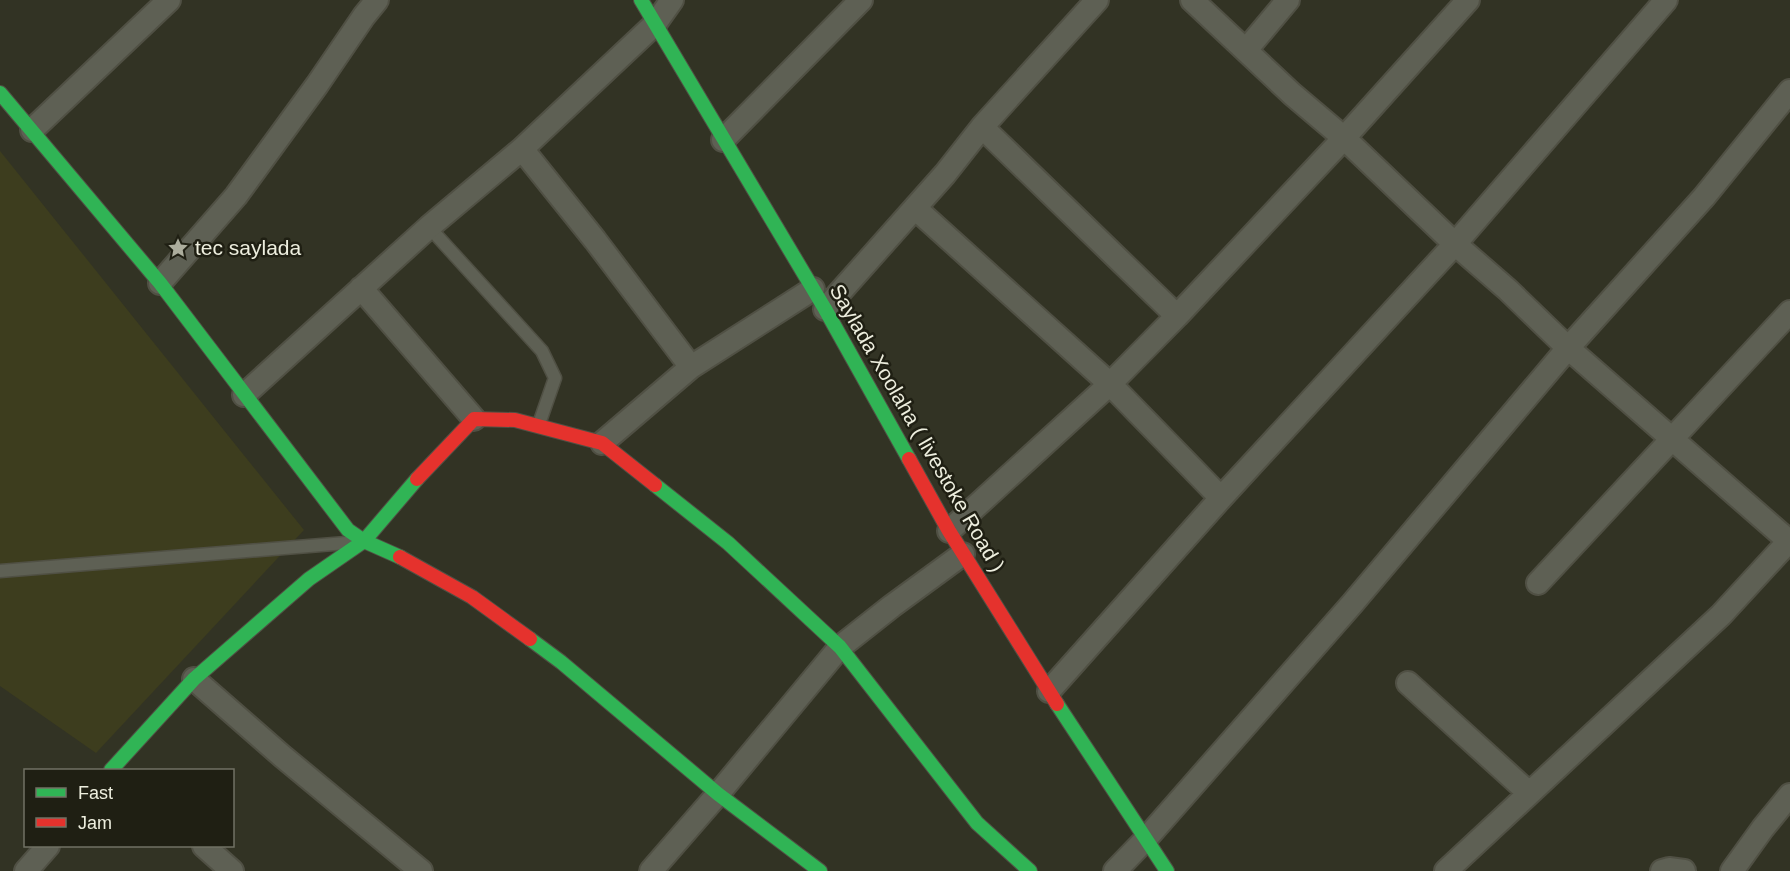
<svg xmlns="http://www.w3.org/2000/svg" width="1790" height="871" viewBox="0 0 1790 871" font-family="Helvetica,sans-serif">
<style>
.built{fill:#3d3d1e}
.lines{fill:none;stroke-linecap:round;stroke-linejoin:round}
.lane-casing{stroke:#505044;stroke-width:15}
.street-casing{stroke:#505044;stroke-width:26}
.fast-casing{stroke:#505044;stroke-width:16}
.jam-casing{stroke:#505044;stroke-width:16}
.lane{stroke:#5e6054;stroke-width:12}
.street{stroke:#5e6054;stroke-width:22}
.fast{stroke:#30b455;stroke-width:14}
.jam{stroke:#e5322d;stroke-width:14}
.labels{text-anchor:middle;stroke-width:5;stroke-linejoin:round;paint-order:stroke}
.poi-label{font-size:21px;fill:#edeede;stroke:#1f1f13;text-anchor:start}
.street-label{font-size:21px;fill:#edeede;stroke:#1f1f13}
</style>
<rect width="100%" height="100%" fill="#323324"/>
<!-- built -->
<path class="built" d="M0,151L304,530L96,753L0,686Z"/>
<g class="lines">
<!-- lane casing -->
<g class="lane-casing">
<path id="lane" d="M429,227L542,351L555,378L539,424
M0,571L346,543"/>
</g>
<!-- street casing -->
<g class="street-casing">
<path id="street" d="M1192,0L1292,94L1344,138L1455,244L1508,290L1568,348L1790,542
M1246,50L1288,0
M982,127L1177,316
M32,130L169,0
M723,140L861,0
M522,149L595,240L691,367
M915,208L1110,384L1221,498
M160,283L236,196L317,85L364,16L377,0
M361,288L474,419
M825,309L945,174L982,127L1097,0
M244,395L429,227L522,149L655,24L672,0
M602,443L691,367L813,289
M949,531L1110,384L1177,316L1344,138L1468,0
M1538,583L1790,312
M194,679L282,756L421,871
M1408,683L1529,793
M1049,691L1221,498L1455,244L1666,0
M204,846L232,871
M26,871L48,846
M651,871L718,794L840,647L892,606L963,554
M1115,871L1145,840L1352,604L1568,348L1704,197L1790,91
M1446,871L1721,615L1790,540
M1662,871L1669,869L1684,871
M1732,871L1763,828L1790,795"/>
</g>
<!-- fast casing -->
<g class="fast-casing">
<path id="fast" d="M641,0L825,309L909,459
M0,93L160,283L348,530L364,541L400,557
M655,485L728,543L840,647L977,823L1030,871
M530,639L561,662L718,794L820,871
M1057,704L1167,871
M111,770L194,679L309,579L364,541L417,479"/>
</g>
<!-- jam casing -->
<g class="jam-casing">
<path id="jam" d="M909,459L949,531L1057,704
M417,479L474,419L515,420L602,443L655,485
M400,557L472,597L530,639"/>
</g>
<!-- lane -->
<use href="#lane" class="lane"/>
<!-- street -->
<use href="#street" class="street"/>
<!-- fast -->
<use href="#fast" class="fast"/>
<!-- jam -->
<use href="#jam" class="jam"/>
</g>
<!-- icons -->
<defs>
<g id="sight-bare" transform="scale(1.62)"><path d="M0-6L1.8-2.2L6-1.7L2.9 1.2L3.7 5.4L0 3.3L-3.7 5.4L-2.9 1.2L-6-1.7L-1.8-2.2Z" fill="#acad9d" stroke="#1f1f13" stroke-width="2.5" paint-order="stroke"/></g>
</defs>
<g fill-rule="evenodd">
<use href="#sight-bare" x="178" y="248"/>
</g>
<g class="labels">
<!-- poi labels -->
<g class="poi-label">
<text x="195" y="255">tec saylada</text>
</g>
<!-- street labels -->
<g class="street-label">
<text transform="translate(917 428) rotate(60)" y="7">Saylada Xoolaha ( livestoke Road )</text>
</g>
</g>
<!-- legend -->
<rect x="24" y="769" width="210" height="78" fill="#1f1f13" stroke="#717264" stroke-width="1.5"/>
<rect x="36" y="788" width="30" height="9" fill="#30b455" stroke="#717264" stroke-width="1.5"/>
<text x="78" y="799" font-size="18" fill="#edeede">Fast</text>
<rect x="36" y="818" width="30" height="9" fill="#e5322d" stroke="#717264" stroke-width="1.5"/>
<text x="78" y="829" font-size="18" fill="#edeede">Jam</text>
</svg>
